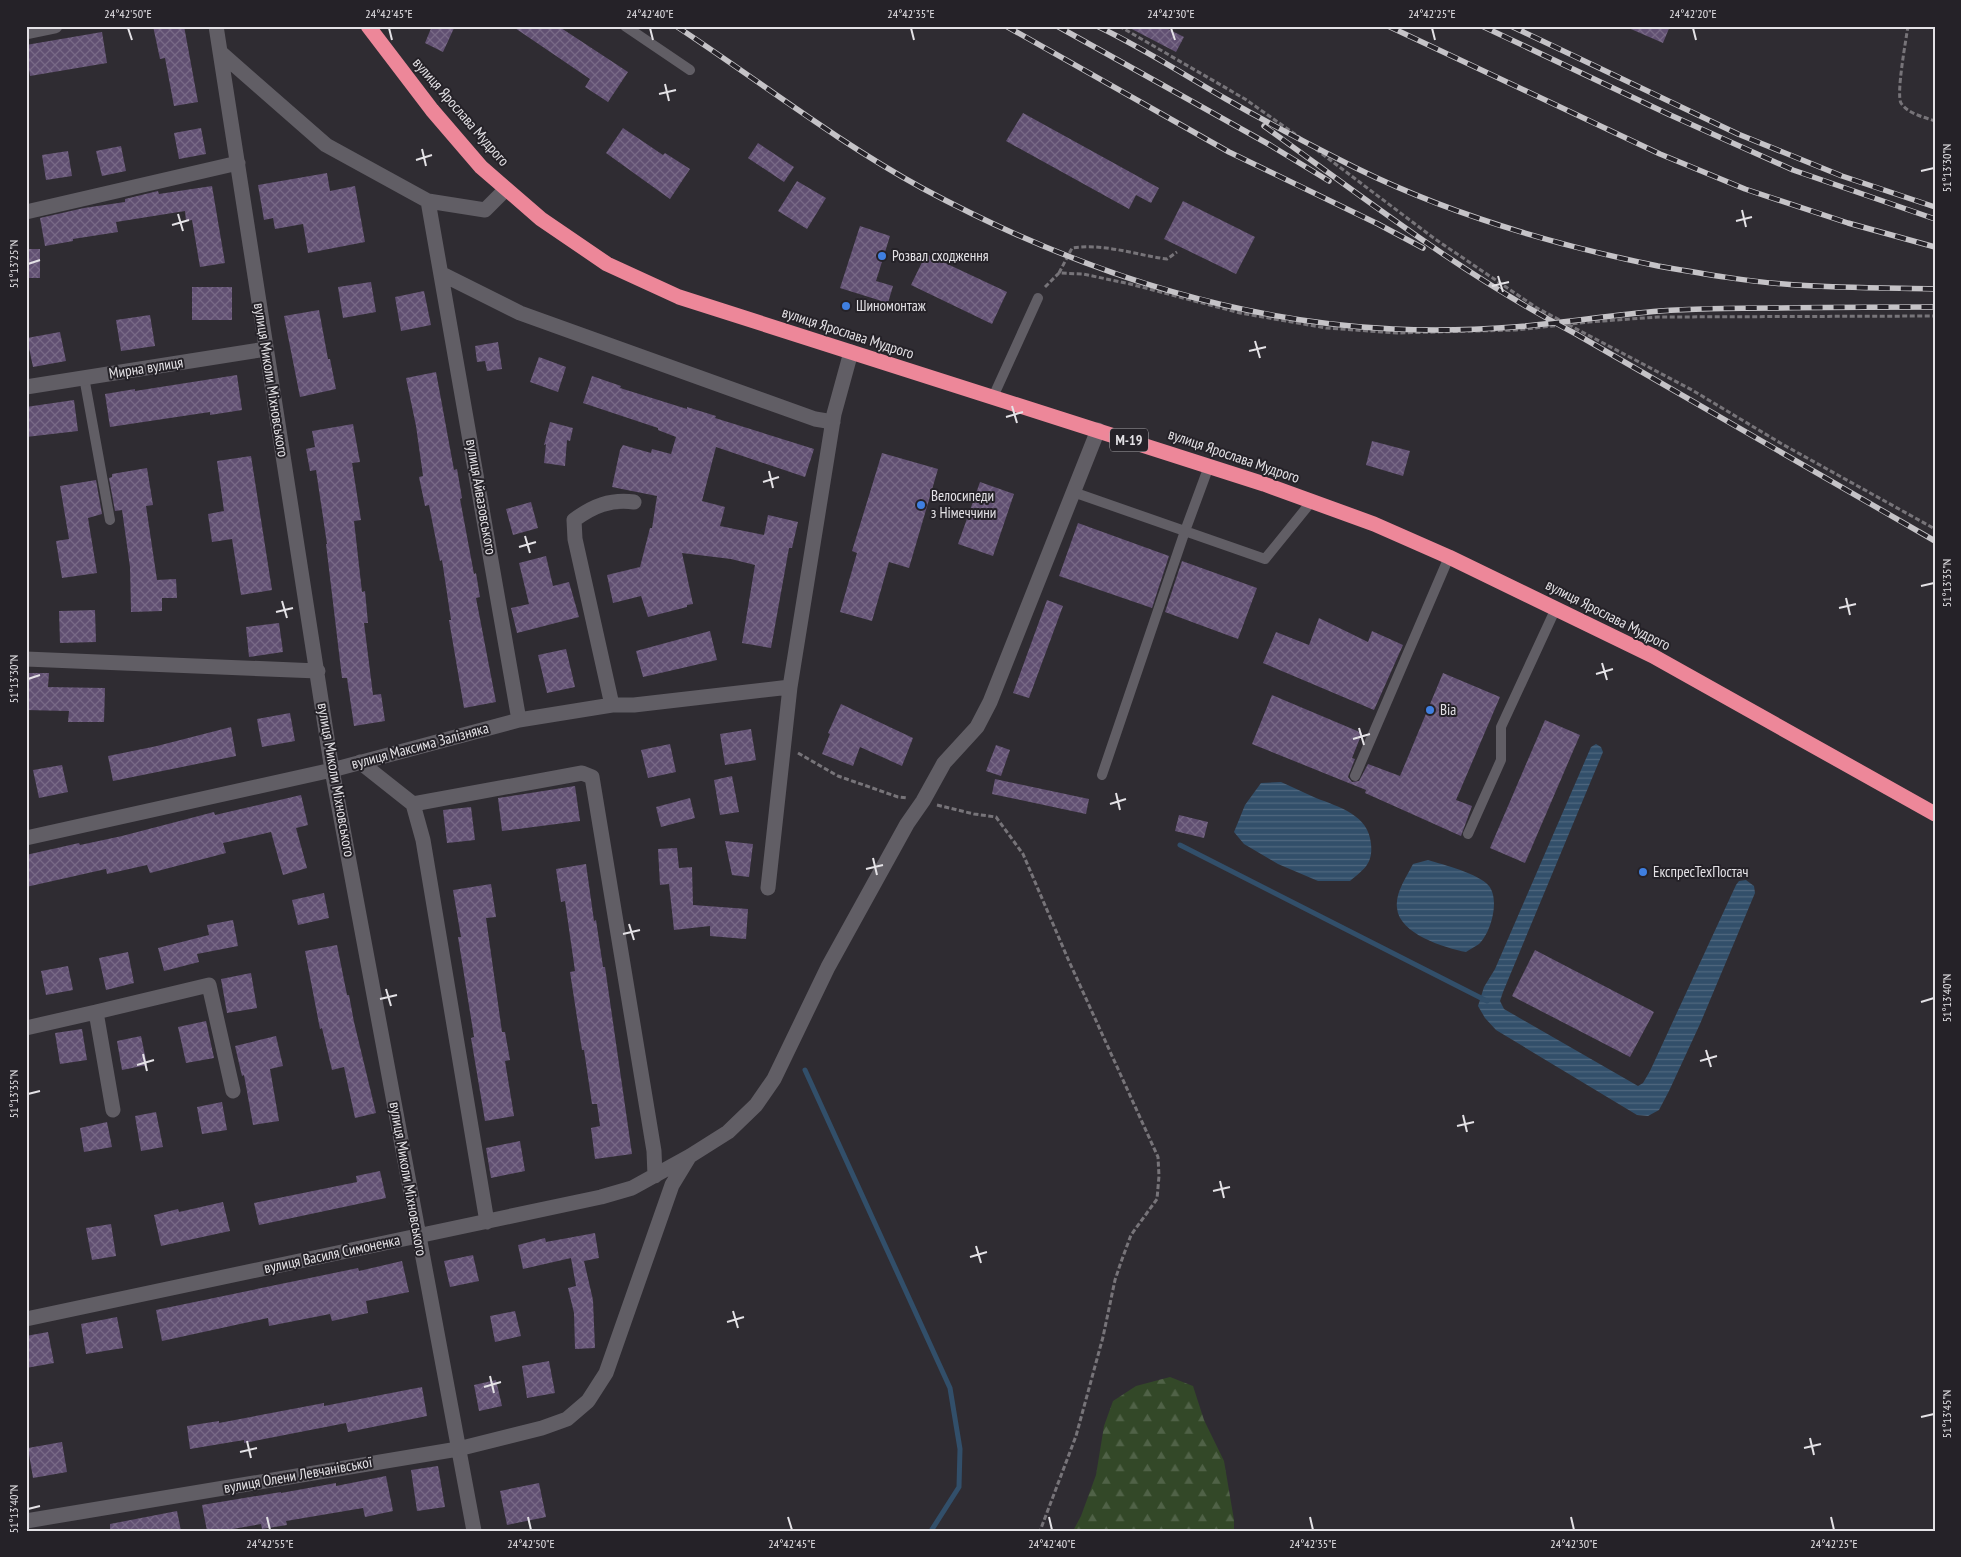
<svg xmlns="http://www.w3.org/2000/svg" width="1961" height="1557" viewBox="0 0 1961 1557" font-family="'PT Sans Narrow',sans-serif">
<style>
.forest{fill:url(#forest-firs)}
.water{fill:url(#water-rules)}
.lines{fill:none;stroke-linecap:round;stroke-linejoin:round}
.stream{stroke:#324f6a;stroke-width:5}
.building{fill:url(#building-cross-hatch)}
.path{stroke:#777479;stroke-width:3;stroke-dasharray:5 2.5;stroke-linecap:butt}
.lane{stroke:#615e65;stroke-width:10}
.street{stroke:#615e65;stroke-width:15}
.highway{stroke:#ed8799;stroke-width:15}
.rail-casing{stroke:#c5c3c7;stroke-width:5.5}
.rail{stroke:#252228;stroke-width:4;stroke-dasharray:11;stroke-linecap:butt}
.ticks{fill:none;stroke:#e4e2e6;stroke-width:2}
.shop-dot{fill:#3f7fe0;stroke:#252228;stroke-width:2}
.labels{text-anchor:middle;stroke-width:4;stroke-linejoin:round;paint-order:stroke}
.shield{fill:#252228;stroke:#aba8ad;stroke-width:1}
.shield-label{font-size:14px;font-weight:bold;fill:#e4e2e6}
.street-label{font-size:15px;fill:#e4e2e6;stroke:#252228}
.poi-label{font-size:15px;fill:#e4e2e6;stroke:#252228;text-anchor:start}
.neatline{fill:none;stroke:#e4e2e6;stroke-width:2}
.ticks-label{font-size:12px;text-anchor:middle;fill:#e4e2e6}
</style>
<defs>
<pattern id="forest-firs" width="22" height="20" patternUnits="userSpaceOnUse" patternTransform="scale(1.25)"><rect width="22" height="20" fill="#334828"/><path d="M5 1l3.5 6h-7zM16 11l3.5 6h-7z" fill="#506247"/></pattern>
<pattern id="water-rules" width="6" height="5" patternUnits="userSpaceOnUse" patternTransform="scale(1.25)"><rect width="6" height="5" fill="#324f6a"/><path d="M0 2.5h6" fill="none" stroke="#50687f"/></pattern>
<pattern id="building-cross-hatch" width="8" height="8" patternUnits="userSpaceOnUse" patternTransform="scale(1.25)"><rect width="8" height="8" fill="#615072"/><path d="M0 0l8 8M0 8l8-8" fill="none" stroke="#786986"/></pattern>
</defs>
<rect width="100%" height="100%" fill="#2f2c32"/>
<!-- forest -->
<path class="forest" d="M1170,1377L1193,1386L1204,1420L1224,1461L1234,1520V1531H1073L1081,1516L1096,1475L1104,1426L1113,1401L1136,1386Z"/>
<!-- water -->
<path class="water" d="M1596,744L1601,747L1603,752L1503,992L1500,1001L1504,1009L1638,1086L1643,1083L1650,1071L1736,885L1739,881L1746,880L1754,886L1755,893L1700,1024L1669,1091L1659,1110L1648,1116L1637,1115L1496,1030L1485,1018L1478,1006L1484,987L1495,969L1591,747Z
M1281,782C1293,787 1304,793 1316,798C1339,807 1369,815 1371,844C1373,864 1364,869 1350,881H1318L1278,864L1244,844L1234,832L1245,805L1261,783Z
M1428,860C1444,865 1478,873 1489,886C1500,900 1491,933 1479,944C1475,947 1470,949 1466,952C1445,948 1399,934 1397,908C1395,893 1406,878 1413,864Z"/>
<g class="lines">
<!-- stream -->
<path class="stream" d="M1180,845L1487,1001
M805,1070L950,1388L960,1449L959,1487L931,1531"/>
</g>
<!-- building -->
<path class="building" d="M153,26H184L198,102L174,106L165,58L160,59Z
M432,26H455L443,52L425,43Z
M512,26H558L628,72L608,102L585,87L590,79Z
M1126,26H1162L1184,37L1176,52Z
M1624,26H1670L1663,43Z
M102,32L107,63L30,76L26,45Z
M1023,113L1159,188L1151,203L1136,195L1129,209L1006,141Z
M201,128L206,154L179,159L174,133Z
M623,128L663,155L665,153L690,169L670,199L606,153Z
M758,143L794,167L784,182L748,158Z
M121,146L126,171L102,176L96,151Z
M68,151L72,176L46,180L42,155Z
M327,173L330,191L355,186L365,242L308,253L303,224L275,229L273,218L264,220L258,185Z
M797,181L826,198L807,229L778,211Z
M212,186L225,263L200,267L192,220L186,221L185,211L116,222L118,232L73,239V241L45,246L40,218L84,208L125,202V199L158,191L159,194Z
M1183,201L1255,237L1236,274L1164,239Z
M860,226L890,236L876,281L893,286L888,303L840,288Z
M26,249H40V278H26Z
M926,254L1007,292L992,324L911,285Z
M371,282L376,312L343,318L338,287Z
M192,287H232V320H192Z
M424,291L431,325L401,331L395,297Z
M319,310L328,359H330L336,389L300,397L284,316Z
M150,315L155,346L121,351L116,320Z
M60,332L66,361L33,367L27,338Z
M498,342L502,369L487,371L485,361L477,362L475,346Z
M539,357L566,367L558,392L530,382Z
M436,372L454,470L457,469L462,498L460,499L474,574L476,573L480,597L476,598L496,702L464,708L449,620H451L442,560L440,561L429,505L425,506L419,477L423,476L416,426L406,378Z
M237,375L242,410L210,415V412L110,427L105,394L135,389V391Z
M592,376L621,386L620,388L687,409V407L716,416L715,418L814,449L805,477L716,447L702,501L725,507L720,526L764,535L768,515L798,522L792,548H789L771,648L742,643L755,565L731,559L682,553L693,604L687,605V607L648,617L641,596L613,603L607,575L640,567L650,528H652L657,496L612,487L620,450L623,445L651,453L652,449L671,454L676,437L658,430V428L583,403Z
M74,400L78,431L26,437V407Z
M550,422L573,428L570,441L567,440L565,466L544,463L546,444L544,445Z
M353,424L360,462L352,463L361,520L354,521L362,592L365,591L368,623H364L373,695L381,694L385,721L354,726L347,678H342L326,544H327L316,470L310,471L306,449L315,447L312,431Z
M1372,441L1410,451L1403,476L1366,465Z
M882,453L938,469L909,568L889,562L872,621L840,612L857,553L852,551Z
M251,456L272,590L241,595L232,539L212,542L208,514L224,511L217,461Z
M147,468L153,505L146,506L157,580L176,579L177,598H162V611L131,612L130,567L122,510L115,511L109,478L112,477V474Z
M96,480L102,514L88,518L97,573L62,578L56,541L69,539L60,486Z
M980,482L1014,494L993,556L958,544Z
M531,502L538,528L513,535L506,509Z
M1078,523L1169,556L1152,608L1059,576Z
M546,556L553,586L569,582L579,617L517,633L511,608L529,604L519,563Z
M1182,561L1257,588L1238,639L1165,612Z
M1047,600L1063,606L1029,698L1013,693Z
M95,610L96,642L60,643L59,611Z
M1319,618L1368,642L1372,631L1403,645L1374,710L1263,663L1276,632L1309,645Z
M279,623L283,652L249,657L246,627Z
M710,631L717,660L643,677L636,651Z
M566,649L575,687L547,693L538,655Z
M26,673H49L48,687L105,688L104,722H68L69,711L26,710Z
M1443,673L1500,697L1456,800L1472,806L1461,836L1365,793L1366,790L1252,744L1272,695L1362,733L1352,758L1355,759L1349,774L1348,777L1352,782L1359,781L1368,764L1400,776Z
M841,704L913,738L902,766L860,747L853,766L822,754L830,734L828,733Z
M290,713L295,741L262,747L257,719Z
M1545,720L1580,735L1525,863L1490,848Z
M231,727L236,756L113,781L108,756L157,746Z
M751,729L756,760L725,765L720,734Z
M670,744L676,772L648,778L641,750Z
M996,745L1010,750L1001,776L986,771Z
M62,765L68,792L39,798L33,770Z
M732,776L739,812L720,815L714,780Z
M995,779L1089,799L1086,814L992,794Z
M575,786L580,821L502,831L498,798Z
M301,795L308,825L296,828L307,868L283,875L271,832L223,843L226,853L150,873L147,865L107,874L106,869L26,887V855L79,843L80,845L122,836L214,812L215,815Z
M690,798L695,818L661,827L656,807Z
M471,807L475,840L447,843L443,810Z
M1179,815L1208,822L1204,838L1175,831Z
M725,841L753,844L749,877L732,875Z
M677,848L679,868L692,867L693,905L748,909L746,939L710,936V926L674,930L669,884L660,885L658,849Z
M586,864L594,921L596,920L603,967H605L632,1154L595,1159L591,1128L600,1126L597,1104H592L584,1050H582L570,972L575,971L565,901L561,902L556,869Z
M491,884L496,917L486,918L502,1032H505L510,1060L505,1061L514,1116L485,1121L471,1038L474,1037L458,937H461L453,890Z
M324,893L329,918L298,925L292,900Z
M233,920L238,946L197,954L199,962L164,971L158,948L209,935L207,925Z
M337,945L347,995H349L354,1022L376,1113L355,1118L344,1067L332,1070L322,1028L320,1029L305,951Z
M1535,950L1654,1012L1630,1057L1512,996Z
M128,952L134,983L106,990L99,958Z
M68,966L73,990L46,995L41,971Z
M251,973L257,1008L227,1013L221,979Z
M206,1021L214,1058L186,1063L178,1027Z
M82,1029L87,1060L60,1064L55,1033Z
M141,1036L147,1065L122,1070L117,1041Z
M276,1036L283,1066L270,1069L279,1121L253,1125L244,1075L242,1076L235,1046Z
M222,1102L227,1130L202,1134L197,1107Z
M156,1112L163,1147L141,1151L135,1116Z
M107,1122L112,1147L84,1152L80,1128Z
M520,1141L525,1171L491,1178L486,1148Z
M380,1171L386,1198L259,1225L254,1203L357,1182L356,1176Z
M223,1202L230,1231L161,1246L154,1215L178,1209L179,1212Z
M111,1224L116,1256L92,1260L86,1228Z
M595,1233L599,1258L584,1261L593,1300L595,1348L575,1349L574,1313L568,1288L576,1286L571,1258L523,1269L518,1245L545,1238L546,1242Z
M473,1255L479,1281L450,1287L444,1261Z
M402,1261L409,1292L366,1301L368,1313L332,1321L330,1314L269,1326L268,1318L162,1341L156,1310L358,1268L359,1271Z
M515,1311L521,1336L495,1342L490,1316Z
M117,1317L123,1348L86,1354L81,1324Z
M48,1332L54,1363L26,1368V1336Z
M549,1361L555,1393L527,1398L522,1366Z
M496,1380L502,1406L479,1411L474,1385Z
M422,1387L427,1416L348,1432L346,1423L244,1443V1440L190,1449L187,1426L219,1421V1423L324,1403V1406Z
M62,1442L67,1472L33,1478L28,1448Z
M438,1466L445,1507L417,1511L411,1470Z
M386,1476L393,1511L365,1517L363,1508L286,1521L287,1525L262,1529L261,1524L221,1531H207L202,1505L281,1492V1493L336,1483V1486Z
M539,1483L546,1517L507,1525L500,1491Z
M177,1511L181,1531H110V1524Z"/>
<g class="lines">
<!-- path -->
<path class="path" d="M1119,26L1245,99L1309,144L1435,239L1537,308L1692,390L1782,444L1935,529
M1908,26C1906,40 1896,94 1901,103C1908,114 1924,117 1935,121
M1059,273L1072,248C1105,243 1135,255 1167,259L1177,252
M1045,287L1059,273L1083,274L1130,284L1240,313L1326,328L1397,333L1516,330L1589,322L1658,317L1935,316
M798,753L838,776L898,797L907,798
M937,805L974,814L996,817L1023,854L1068,959L1158,1157L1159,1176L1157,1199L1131,1235L1121,1262L1115,1280L1103,1337L1076,1436L1040,1531"/>
<!-- lane -->
<path class="lane" d="M625,26L690,70
M84,377L110,520
M993,397L1038,298
M1073,492L1265,559L1312,501
M1102,775L1185,531L1209,466
M1355,776L1449,557
M1468,834L1501,760V727L1556,608"/>
<!-- street -->
<path class="street" d="M216,26L332,770L474,1531
M26,32L55,26
M221,53L326,145L428,201L485,210L506,189
M428,201L519,720
M26,212L238,163
M442,274L520,313L815,419L833,422
M26,387L266,349
M26,659L318,671
M612,705L575,539L574,520C593,506 610,499 634,502
M360,762L413,804L582,773L592,777L654,1151L655,1176
M413,804L423,840L487,1222
M26,838L332,770L519,720L612,705H634L790,687
M768,888L790,687L834,414L851,352
M26,1028L96,1012
M113,1110L96,1012L209,985L233,1091
M26,1319L601,1197L632,1188L690,1156L728,1132L756,1105L774,1079L828,967L907,824L923,801L944,763L977,727L990,702L1098,430
M26,1521L458,1449L542,1428L567,1419L588,1401L606,1373L672,1185L689,1157"/>
<!-- highway -->
<path class="highway" d="M368,26L432,110L481,167L541,219L607,264L679,297L1264,484L1374,524L1449,557L1653,656L1935,814"/>
<!-- rail casing -->
<g class="rail-casing">
<path id="rail" d="M676,26C758,80 836,141 922,188C1067,266 1228,321 1393,329C1433,331 1474,330 1514,327C1563,323 1611,315 1660,311C1700,308 1741,308 1781,308C1832,307 1883,307 1935,307
M1006,26L1229,152L1378,224L1423,248
M1057,26L1270,145L1329,181
M1097,26C1141,47 1183,74 1226,99C1268,123 1312,146 1356,168C1451,215 1555,245 1658,266C1704,274 1750,282 1796,285C1842,288 1889,288 1935,289
M1388,26L1660,154L1745,189L1848,223L1935,247
M1482,26L1668,114L1793,170L1935,219
M1511,26L1738,134L1842,176L1935,207
M1264,126C1367,200 1463,275 1576,334L1935,541"/>
</g>
<!-- rail -->
<use href="#rail" class="rail"/>
</g>
<!-- ticks -->
<path class="ticks" d="M128,28L132,40M389,28L392,40M650,28L653,40M911,28L914,40M1171,28L1175,40M1432,28L1435,40M1693,28L1696,40M665,84L669,101M659,94L676,90M422,149L426,166M416,160L432,155M1921,171L1934,168M1742,210L1746,227M178,214L183,231M1736,221L1752,217M172,225L189,220M28,264L40,260M1498,276L1503,292M1492,286L1509,282M1255,341L1260,358M1249,351L1266,347M1012,406L1017,423M1006,417L1023,412M769,471L773,488M763,482L779,477M525,536L530,553M519,547L536,542M1921,586L1934,583M1846,598L1850,615M282,601L287,618M1839,608L1856,604M276,612L293,608M1602,663L1607,680M1596,674L1613,669M28,679L40,675M1359,728L1364,745M1353,739L1370,734M1116,793L1120,810M1110,804L1126,799M873,858L877,875M866,869L883,865M629,924L634,940M623,934L640,930M386,989L391,1006M380,999L397,995M1921,1002L1934,998M1706,1050L1711,1067M143,1054L147,1071M1700,1061L1717,1056M137,1065L154,1060M28,1094L40,1091M1463,1115L1467,1132M1457,1126L1474,1122M1220,1181L1224,1198M1213,1191L1230,1187M976,1246L981,1263M970,1257L987,1252M733,1311L738,1328M727,1322L744,1317M490,1376L494,1393M484,1387L501,1382M1921,1417L1934,1414M1810,1438L1814,1455M247,1441L251,1458M1804,1448L1821,1444M240,1452L257,1448M28,1509L40,1506M267,1517L270,1530M528,1517L531,1530M788,1517L792,1530M1049,1517L1052,1530M1310,1517L1313,1530M1571,1517L1574,1530M1831,1517L1834,1530"/>
<!-- markers -->
<g class="shop-dot">
<circle cx="882" cy="256" r="5"/>
<circle cx="846" cy="306" r="5"/>
<circle cx="921" cy="505" r="5"/>
<circle cx="1430" cy="710" r="5"/>
<circle cx="1643" cy="872" r="5"/>
</g>
<g class="labels">
<!-- shield labels -->
<rect class="shield" x="1110" y="428.5" width="38" height="23" rx="4"/>
<g class="shield-label">
<text x="1129" y="445">М-19</text>
</g>
<!-- street labels -->
<g class="street-label">
<text transform="translate(461 112) rotate(49)" y="5">вулиця Ярослава Мудрого</text>
<text transform="translate(848 333) rotate(18)" y="5">вулиця Ярослава Мудрого</text>
<text transform="translate(146 368) rotate(-9)" y="5">Мирна вулиця</text>
<text transform="translate(271 380) rotate(81)" y="5">вулиця Миколи Міхновського</text>
<text transform="translate(1234 456) rotate(19)" y="5">вулиця Ярослава Мудрого</text>
<text transform="translate(481 497) rotate(80)" y="5">вулиця Айвазовського</text>
<text transform="translate(1608 615) rotate(27)" y="5">вулиця Ярослава Мудрого</text>
<text transform="translate(420 746) rotate(-15)" y="5">вулиця Максима Залізняка</text>
<text transform="translate(336 780) rotate(80)" y="5">вулиця Миколи Міхновського</text>
<text transform="translate(408 1179) rotate(80)" y="5">вулиця Миколи Міхновського</text>
<text transform="translate(332 1254) rotate(-12)" y="5">вулиця Василя Симоненка</text>
<text transform="translate(298 1475) rotate(-10)" y="5">вулиця Олени Левчанівської</text>
</g>
<!-- poi labels -->
<g class="poi-label">
<text x="892" y="261">Розвал сходження</text>
<text x="856" y="311">Шиномонтаж</text>
<text x="931" y="501">Велосипеди<tspan x="931" dy="17">з Німеччини</tspan></text>
<text x="1440" y="715">Віа</text>
<text x="1653" y="877">ЕкспресТехПостач</text>
</g>
</g>
<!-- border -->
<rect width="1961" height="1557" fill="none" stroke="#252228" stroke-width="55"/>
<rect x="28" y="28" width="1906" height="1502" class="neatline"/>
<g class="ticks-label">
<text x="128" y="18">24°42'50"E</text>
<text x="389" y="18">24°42'45"E</text>
<text x="650" y="18">24°42'40"E</text>
<text x="911" y="18">24°42'35"E</text>
<text x="1171" y="18">24°42'30"E</text>
<text x="1432" y="18">24°42'25"E</text>
<text x="1693" y="18">24°42'20"E</text>
<text transform="translate(1947 168) rotate(-90)" y="4">51°13'30"N</text>
<text transform="translate(14 264) rotate(-90)" y="4">51°13'25"N</text>
<text transform="translate(1947 583) rotate(-90)" y="4">51°13'35"N</text>
<text transform="translate(14 679) rotate(-90)" y="4">51°13'30"N</text>
<text transform="translate(1947 998) rotate(-90)" y="4">51°13'40"N</text>
<text transform="translate(14 1094) rotate(-90)" y="4">51°13'35"N</text>
<text transform="translate(1947 1414) rotate(-90)" y="4">51°13'45"N</text>
<text transform="translate(14 1509) rotate(-90)" y="4">51°13'40"N</text>
<text x="270" y="1548">24°42'55"E</text>
<text x="531" y="1548">24°42'50"E</text>
<text x="792" y="1548">24°42'45"E</text>
<text x="1052" y="1548">24°42'40"E</text>
<text x="1313" y="1548">24°42'35"E</text>
<text x="1574" y="1548">24°42'30"E</text>
<text x="1834" y="1548">24°42'25"E</text>
</g>
</svg>
